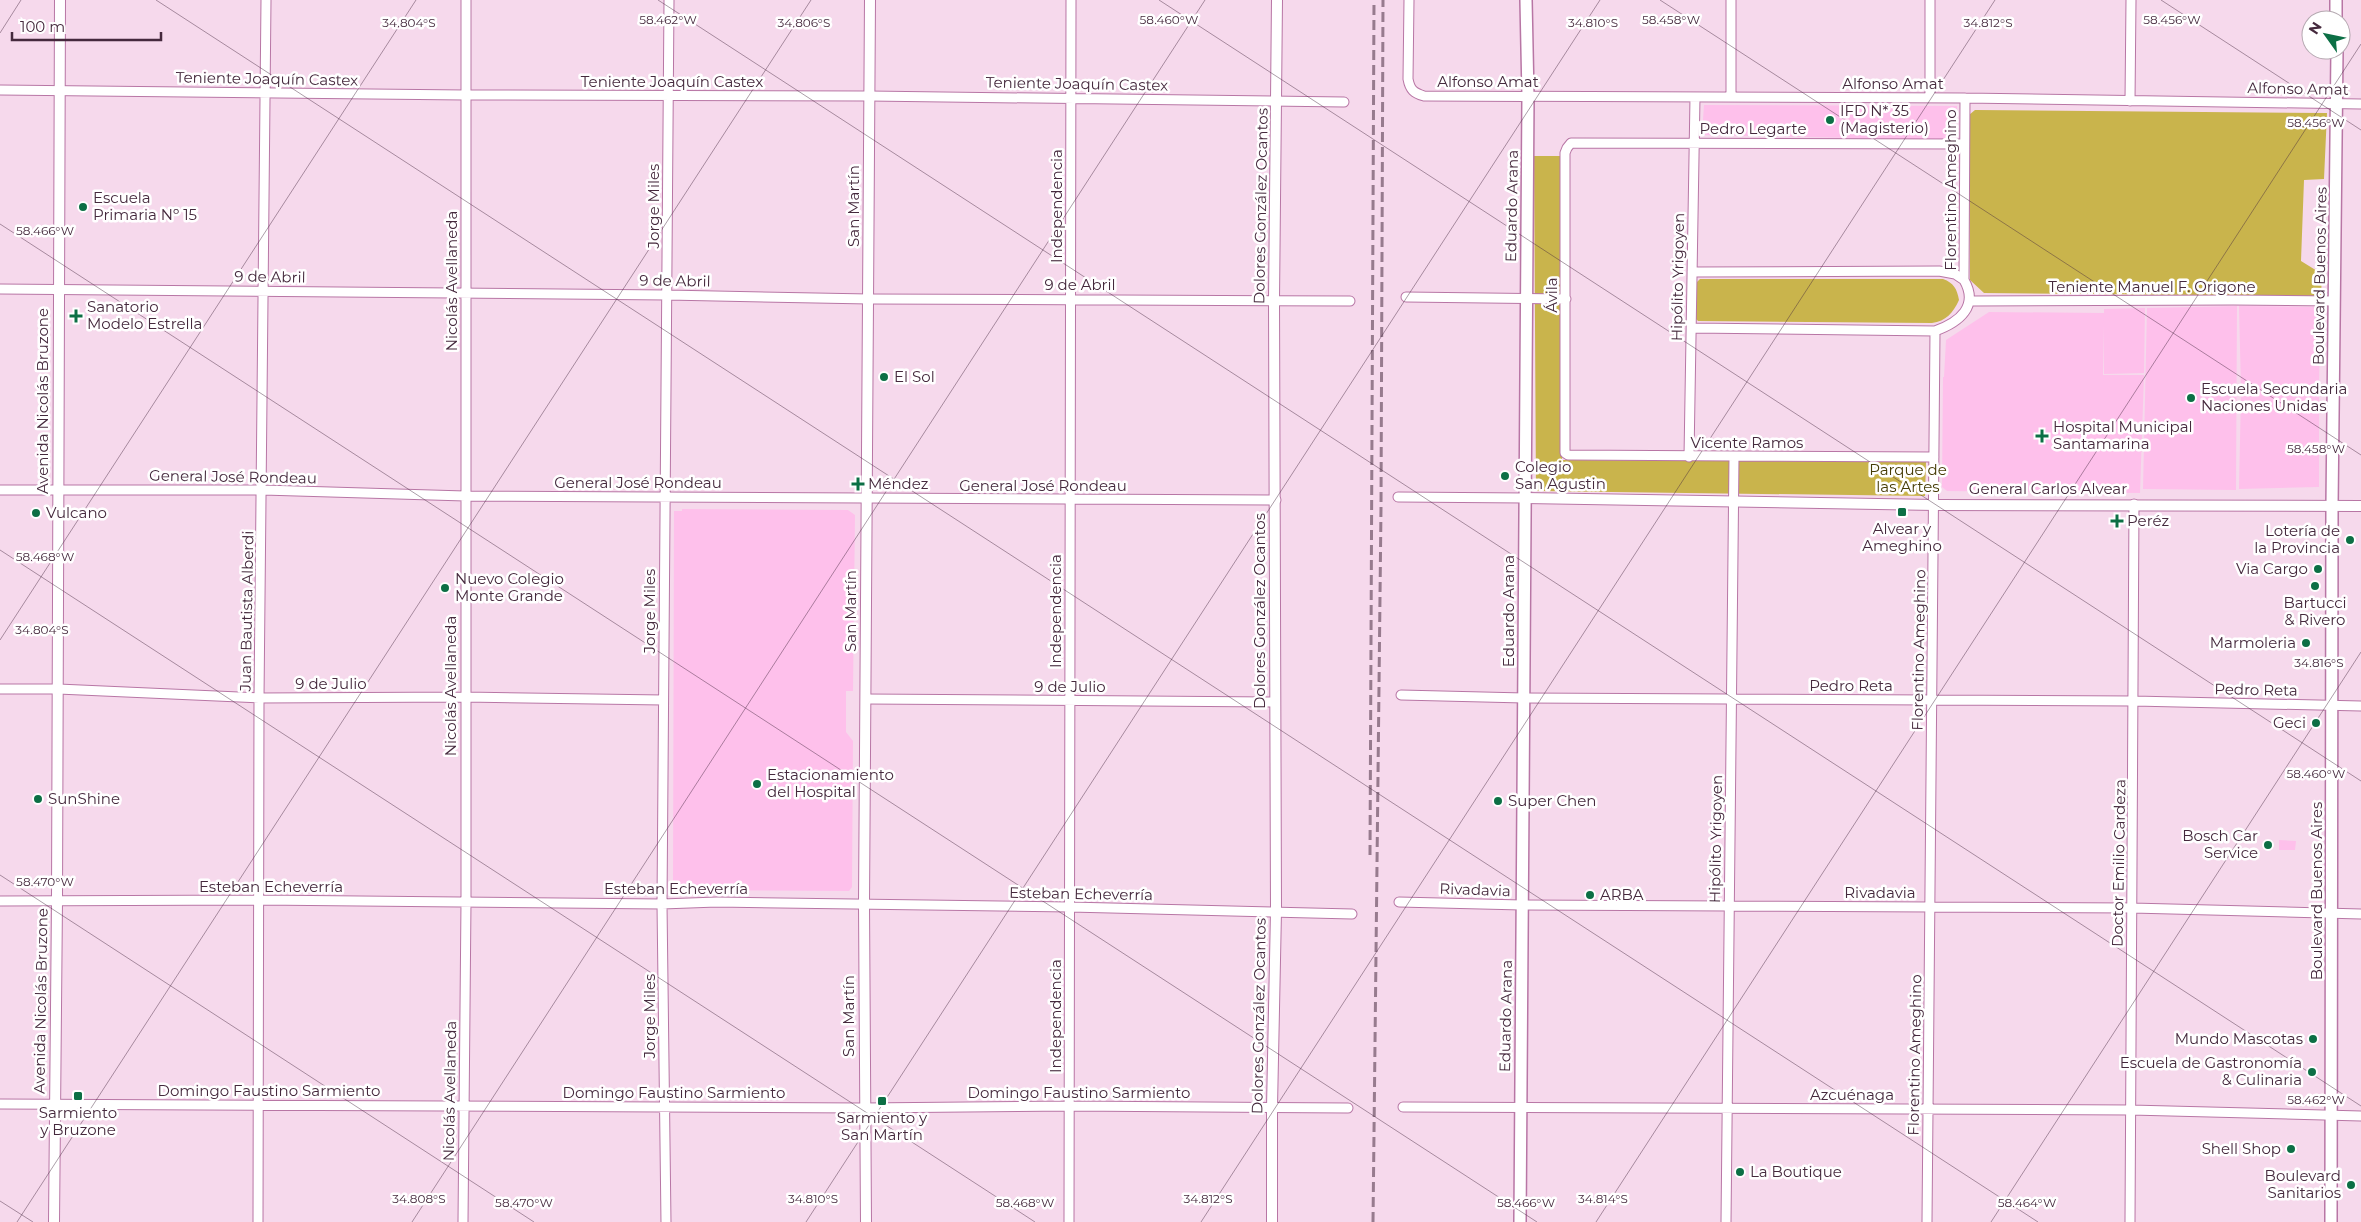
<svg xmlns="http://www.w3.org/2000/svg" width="2361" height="1222" viewBox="0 0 2361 1222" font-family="Montserrat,sans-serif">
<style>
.built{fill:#fec0eb}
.green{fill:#c9b44c}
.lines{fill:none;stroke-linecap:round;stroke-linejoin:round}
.minor-casing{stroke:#b876a5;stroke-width:11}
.tertiary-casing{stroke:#b876a5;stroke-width:12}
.secondary-casing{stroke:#b876a5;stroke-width:14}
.minor{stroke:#fff;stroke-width:9}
.tertiary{stroke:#fff;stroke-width:10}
.secondary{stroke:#fff;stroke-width:11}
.rail{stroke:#977b8e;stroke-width:3;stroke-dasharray:10 5;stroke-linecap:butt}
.ticks{fill:none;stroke:#45293d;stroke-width:1;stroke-opacity:0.45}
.poi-dot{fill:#0c6f45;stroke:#fff;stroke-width:2}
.labels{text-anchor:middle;stroke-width:5;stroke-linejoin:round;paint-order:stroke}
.street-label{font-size:15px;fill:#45293d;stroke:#fff}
.poi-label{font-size:15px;fill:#45293d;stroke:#fff;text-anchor:start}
.park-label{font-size:15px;fill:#463c06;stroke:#fff}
.ticks-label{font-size:12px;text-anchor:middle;fill:#45293d;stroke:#fff;stroke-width:5;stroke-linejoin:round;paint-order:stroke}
</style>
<rect width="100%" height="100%" fill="#f6d9ec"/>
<!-- built -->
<path class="built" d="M1704,105L1957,106V140L1702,135Z
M2237,306L2236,490L2143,489L2147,308Z
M2239,306L2320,307L2319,392L2241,390Z
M2145,308L2144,373L2104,374V326L2103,375H2144L2140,493L1947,491L1942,487L1943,377H1944L1946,340L1989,312L2104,313V309Z
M2241,392L2319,393V487L2239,489Z
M682,509L848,510L855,515L853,691H846V732L853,741L852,887L849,891L676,890L673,888L674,511H682Z
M2279,840L2296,841L2295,850H2279Z"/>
<!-- green -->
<path class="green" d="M1975,110L2327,113L2324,179L2304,180L2301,261L2322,274L2321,296L1984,293L1970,280L1969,115Z
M1534,156H1561L1562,460L1926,462L1925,496L1536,491Z
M1700,279H1943C1954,283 1957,289 1959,300C1953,313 1946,321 1932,323L1698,321L1696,319V283Z"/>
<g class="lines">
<!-- minor casing -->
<g class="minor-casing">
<path id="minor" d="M1409,0L1408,79C1410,90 1414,93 1424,96L1965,98L2361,104
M1731,0V97
M1930,0V98
M0,90L465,95L869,96L1344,102
M2130,101L2131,0
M1692,272L1939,271L1955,274L1964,280
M0,289L667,295L869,299L1350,301
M1406,297L1566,299
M1971,301L2233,300L2334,301
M1692,328L1935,331C1960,322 1979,306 1964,280L1965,98
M1689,457L1695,97
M1934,457L1568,455L1565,453V153L1567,148L1571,143L1964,144
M0,490H263L465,496L654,497L1276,500
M1398,497L1525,498
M0,689H58L259,698L465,697L663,700
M1401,695L1524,698L2134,701L2361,706
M866,699L1274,702
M0,901L260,900L662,904L717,902L1070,907L1352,914
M1399,902L1522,905L2132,908L2361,914
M0,1104L864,1108L1070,1106L1348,1108
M1403,1107L2131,1110L2361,1116
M258,1222L259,698L266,0
M463,1222L466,902V0
M666,1222L662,904L669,0
M1069,1222L1071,0
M1726,1222L1734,457
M1927,1222L1935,331
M2130,1222L2134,504"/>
</g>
<!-- tertiary casing -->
<g class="tertiary-casing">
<path id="tertiary" d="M1525,498L1935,505L2361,506
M54,1222L57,901L60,0
M866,1222L864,904L870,0
M1272,1222V1107L1276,911L1274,300L1277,0"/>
</g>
<!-- secondary casing -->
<g class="secondary-casing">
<path id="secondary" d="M2336,0V20
M1520,1222L1528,96L1526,0
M2331,1222L2332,506L2337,50"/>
</g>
<!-- minor -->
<use href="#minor" class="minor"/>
<!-- tertiary -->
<use href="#tertiary" class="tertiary"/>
<!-- secondary -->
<use href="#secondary" class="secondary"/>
<!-- rail -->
<path class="rail" d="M1370,855L1374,0
M1373,1222L1381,508L1383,0"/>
</g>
<!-- ticks -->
<path class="ticks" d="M156,0L2038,1222M658,0L2361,1106M1159,0L2361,781M1660,0L2361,455M2161,0L2361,130M0,33L21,0M0,224L1537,1222M0,550L1035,1222M0,640L416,0M0,875L534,1222M0,1201L33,1222M17,1222L811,0M412,1222L1205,0M806,1222L1600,0M1201,1222L1995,0M1596,1222L2361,44M1991,1222L2361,652"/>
<!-- markers -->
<g class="poi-dot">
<circle cx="1830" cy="120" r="5"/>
<circle cx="83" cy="207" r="5"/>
<path d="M73.5 308.5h5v5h5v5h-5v5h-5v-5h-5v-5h5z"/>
<circle cx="884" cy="377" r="5"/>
<circle cx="2191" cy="398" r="5"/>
<path d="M2039.5 428.5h5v5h5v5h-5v5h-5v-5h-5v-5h5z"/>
<circle cx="1505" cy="476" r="5"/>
<path d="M855.5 476.5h5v5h5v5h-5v5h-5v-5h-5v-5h5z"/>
<rect x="1897" y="507" width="10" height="10" rx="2.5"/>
<circle cx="36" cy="513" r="5"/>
<path d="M2114.5 513.5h5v5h5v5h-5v5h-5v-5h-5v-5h5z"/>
<circle cx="2350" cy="540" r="5"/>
<circle cx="2318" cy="569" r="5"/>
<circle cx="2315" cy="586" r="5"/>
<circle cx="445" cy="588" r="5"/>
<circle cx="2306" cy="643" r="5"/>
<circle cx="2316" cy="723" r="5"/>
<circle cx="757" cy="784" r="5"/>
<circle cx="38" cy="799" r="5"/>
<circle cx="1498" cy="801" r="5"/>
<circle cx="2268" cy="845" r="5"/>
<circle cx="1590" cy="895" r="5"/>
<circle cx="2313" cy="1039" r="5"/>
<circle cx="2312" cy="1072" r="5"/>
<rect x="73" y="1091" width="10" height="10" rx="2.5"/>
<rect x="877" y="1096" width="10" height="10" rx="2.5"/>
<circle cx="2291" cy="1149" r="5"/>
<circle cx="1740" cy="1172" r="5"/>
<circle cx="2351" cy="1185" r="5"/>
</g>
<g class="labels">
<!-- street labels -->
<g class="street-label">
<text transform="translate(267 79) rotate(1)" y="5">Teniente Joaquín Castex</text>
<text x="672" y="87">Teniente Joaquín Castex</text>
<text x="1488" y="87">Alfonso Amat</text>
<text transform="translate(1077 84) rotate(1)" y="5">Teniente Joaquín Castex</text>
<text x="1893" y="89">Alfonso Amat</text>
<text transform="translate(2298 89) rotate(1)" y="5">Alfonso Amat</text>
<text x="1753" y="134">Pedro Legarte</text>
<text transform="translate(1951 190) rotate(-90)" y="5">Florentino Ameghino</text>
<text transform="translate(654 206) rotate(-90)" y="5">Jorge Miles</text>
<text transform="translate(854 206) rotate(-90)" y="5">San Martín</text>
<text transform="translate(1057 206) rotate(-90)" y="5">Independencia</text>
<text transform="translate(1261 206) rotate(-89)" y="5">Dolores González Ocantos</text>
<text transform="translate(1512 206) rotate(-89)" y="5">Eduardo Arana</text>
<text transform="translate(2320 276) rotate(-89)" y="5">Boulevard Buenos Aires</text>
<text transform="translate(270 277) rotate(1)" y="5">9 de Abril</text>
<text transform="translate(1678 277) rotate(-89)" y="5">Hipólito Yrigoyen</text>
<text transform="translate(452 281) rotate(-90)" y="5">Nicolás Avellaneda</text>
<text transform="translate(675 281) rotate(1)" y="5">9 de Abril</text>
<text x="1080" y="290">9 de Abril</text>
<text x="2152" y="292">Teniente Manuel F. Origone</text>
<text transform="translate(1552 295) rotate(-90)" y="5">Ávila</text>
<text transform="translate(43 401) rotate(-90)" y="5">Avenida Nicolás Bruzone</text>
<text x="1747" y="448">Vicente Ramos</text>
<text transform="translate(233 477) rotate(1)" y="5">General José Rondeau</text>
<text x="638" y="488">General José Rondeau</text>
<text x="1043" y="491">General José Rondeau</text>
<text x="2048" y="494">General Carlos Alvear</text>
<text transform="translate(247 611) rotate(-89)" y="5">Juan Bautista Alberdi</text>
<text transform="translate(650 611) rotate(-90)" y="5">Jorge Miles</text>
<text transform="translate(851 611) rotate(-90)" y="5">San Martín</text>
<text transform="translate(1056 611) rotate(-90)" y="5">Independencia</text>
<text transform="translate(1260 611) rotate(-90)" y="5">Dolores González Ocantos</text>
<text transform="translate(1509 611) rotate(-90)" y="5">Eduardo Arana</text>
<text transform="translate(1919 650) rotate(-89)" y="5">Florentino Ameghino</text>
<text x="331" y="689">9 de Julio</text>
<text transform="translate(451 686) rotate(-90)" y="5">Nicolás Avellaneda</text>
<text x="1851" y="691">Pedro Reta</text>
<text x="1070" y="692">9 de Julio</text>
<text transform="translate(2256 690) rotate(1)" y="5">Pedro Reta</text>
<text transform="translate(1716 839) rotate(-89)" y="5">Hipólito Yrigoyen</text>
<text transform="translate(2119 863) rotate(-89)" y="5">Doctor Emilio Cardeza</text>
<text x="271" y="892">Esteban Echeverría</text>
<text x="676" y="894">Esteban Echeverría</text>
<text transform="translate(1475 890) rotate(2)" y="5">Rivadavia</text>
<text transform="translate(2317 891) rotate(-90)" y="5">Boulevard Buenos Aires</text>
<text x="1880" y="898">Rivadavia</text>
<text transform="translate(1081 894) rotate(1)" y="5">Esteban Echeverría</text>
<text transform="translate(41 1001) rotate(-89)" y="5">Avenida Nicolás Bruzone</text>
<text transform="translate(650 1016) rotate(-90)" y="5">Jorge Miles</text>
<text transform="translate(849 1016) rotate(-90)" y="5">San Martín</text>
<text transform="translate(1056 1016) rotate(-90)" y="5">Independencia</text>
<text transform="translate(1259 1016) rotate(-89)" y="5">Dolores González Ocantos</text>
<text transform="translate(1506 1016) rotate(-89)" y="5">Eduardo Arana</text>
<text transform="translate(1915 1055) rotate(-89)" y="5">Florentino Ameghino</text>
<text x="269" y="1096">Domingo Faustino Sarmiento</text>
<text transform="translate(450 1091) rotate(-89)" y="5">Nicolás Avellaneda</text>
<text x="674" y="1098">Domingo Faustino Sarmiento</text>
<text x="1079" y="1098">Domingo Faustino Sarmiento</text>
<text x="1852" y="1100">Azcuénaga</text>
</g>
<!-- poi labels -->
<g class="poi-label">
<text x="1840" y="116">IFD N* 35<tspan x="1840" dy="17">(Magisterio)</tspan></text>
<text x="93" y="203">Escuela<tspan x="93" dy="17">Primaria Nº 15</tspan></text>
<text x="87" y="312">Sanatorio<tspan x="87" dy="17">Modelo Estrella</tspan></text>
<text x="894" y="382">El Sol</text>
<text x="2201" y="394">Escuela Secundaria<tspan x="2201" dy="17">Naciones Unidas</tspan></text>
<text x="2053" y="432">Hospital Municipal<tspan x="2053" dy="17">Santamarina</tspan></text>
<text x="1515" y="472">Colegio<tspan x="1515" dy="17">San Agustin</tspan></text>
<text x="868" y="489">Méndez</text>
<text x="46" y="518">Vulcano</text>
<text x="2127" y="526">Peréz</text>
<text x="1902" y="534" text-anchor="middle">Alvear y<tspan x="1902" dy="17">Ameghino</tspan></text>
<text x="2340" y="536" text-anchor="end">Lotería de<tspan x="2340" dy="17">la Provincia</tspan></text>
<text x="2308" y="574" text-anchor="end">Via Cargo</text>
<text x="455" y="584">Nuevo Colegio<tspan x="455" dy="17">Monte Grande</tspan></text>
<text x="2315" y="608" text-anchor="middle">Bartucci<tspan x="2315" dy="17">&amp; Rivero</tspan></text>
<text x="2296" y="648" text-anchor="end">Marmoleria</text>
<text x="2306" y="728" text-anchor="end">Geci</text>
<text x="767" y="780">Estacionamiento<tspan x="767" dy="17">del Hospital</tspan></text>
<text x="48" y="804">SunShine</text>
<text x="1508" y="806">Super Chen</text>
<text x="2258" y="841" text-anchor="end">Bosch Car<tspan x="2258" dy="17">Service</tspan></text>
<text x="1600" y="900">ARBA</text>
<text x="2303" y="1044" text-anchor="end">Mundo Mascotas</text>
<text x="2302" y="1068" text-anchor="end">Escuela de Gastronomía<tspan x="2302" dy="17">&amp; Culinaria</tspan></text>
<text x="78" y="1118" text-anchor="middle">Sarmiento<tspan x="78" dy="17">y Bruzone</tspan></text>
<text x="882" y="1123" text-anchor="middle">Sarmiento y<tspan x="882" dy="17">San Martín</tspan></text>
<text x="2281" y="1154" text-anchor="end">Shell Shop</text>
<text x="1750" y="1177">La Boutique</text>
<text x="2341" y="1181" text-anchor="end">Boulevard<tspan x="2341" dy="17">Sanitarios</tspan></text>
</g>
<!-- park labels -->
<g class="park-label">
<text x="1908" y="475">Parque de<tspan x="1908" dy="17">las Artes</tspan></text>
</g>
</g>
<g class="ticks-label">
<text x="668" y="24">58.462°W</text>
<text x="1169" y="24">58.460°W</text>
<text x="1671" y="24">58.458°W</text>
<text x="2172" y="24">58.456°W</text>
<text x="1988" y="27">34.812°S</text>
<text x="409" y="27">34.804°S</text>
<text x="804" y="27">34.806°S</text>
<text x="1593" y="27">34.810°S</text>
<text x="2316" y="127">58.456°W</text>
<text x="45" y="235">58.466°W</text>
<text x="2316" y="453">58.458°W</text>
<text x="45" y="561">58.468°W</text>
<text x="42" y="634">34.804°S</text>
<text x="2319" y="667">34.816°S</text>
<text x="2316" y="778">58.460°W</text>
<text x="45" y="886">58.470°W</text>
<text x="2316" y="1104">58.462°W</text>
<text x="419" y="1203">34.808°S</text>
<text x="813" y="1203">34.810°S</text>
<text x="1208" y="1203">34.812°S</text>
<text x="1603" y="1203">34.814°S</text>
<text x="524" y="1207">58.470°W</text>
<text x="1025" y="1207">58.468°W</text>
<text x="1526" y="1207">58.466°W</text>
<text x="2027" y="1207">58.464°W</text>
</g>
<!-- north arrow -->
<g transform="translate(2326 35) rotate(303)"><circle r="24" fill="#ffffff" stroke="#b5a9b1"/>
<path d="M0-4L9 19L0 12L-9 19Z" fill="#0c6f45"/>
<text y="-8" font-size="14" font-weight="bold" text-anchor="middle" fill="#45293d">N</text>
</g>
<!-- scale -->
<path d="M12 32v8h149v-8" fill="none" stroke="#45293d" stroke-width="2.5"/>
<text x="20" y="32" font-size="15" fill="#45293d" stroke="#ffffff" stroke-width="4" paint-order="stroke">100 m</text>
</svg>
